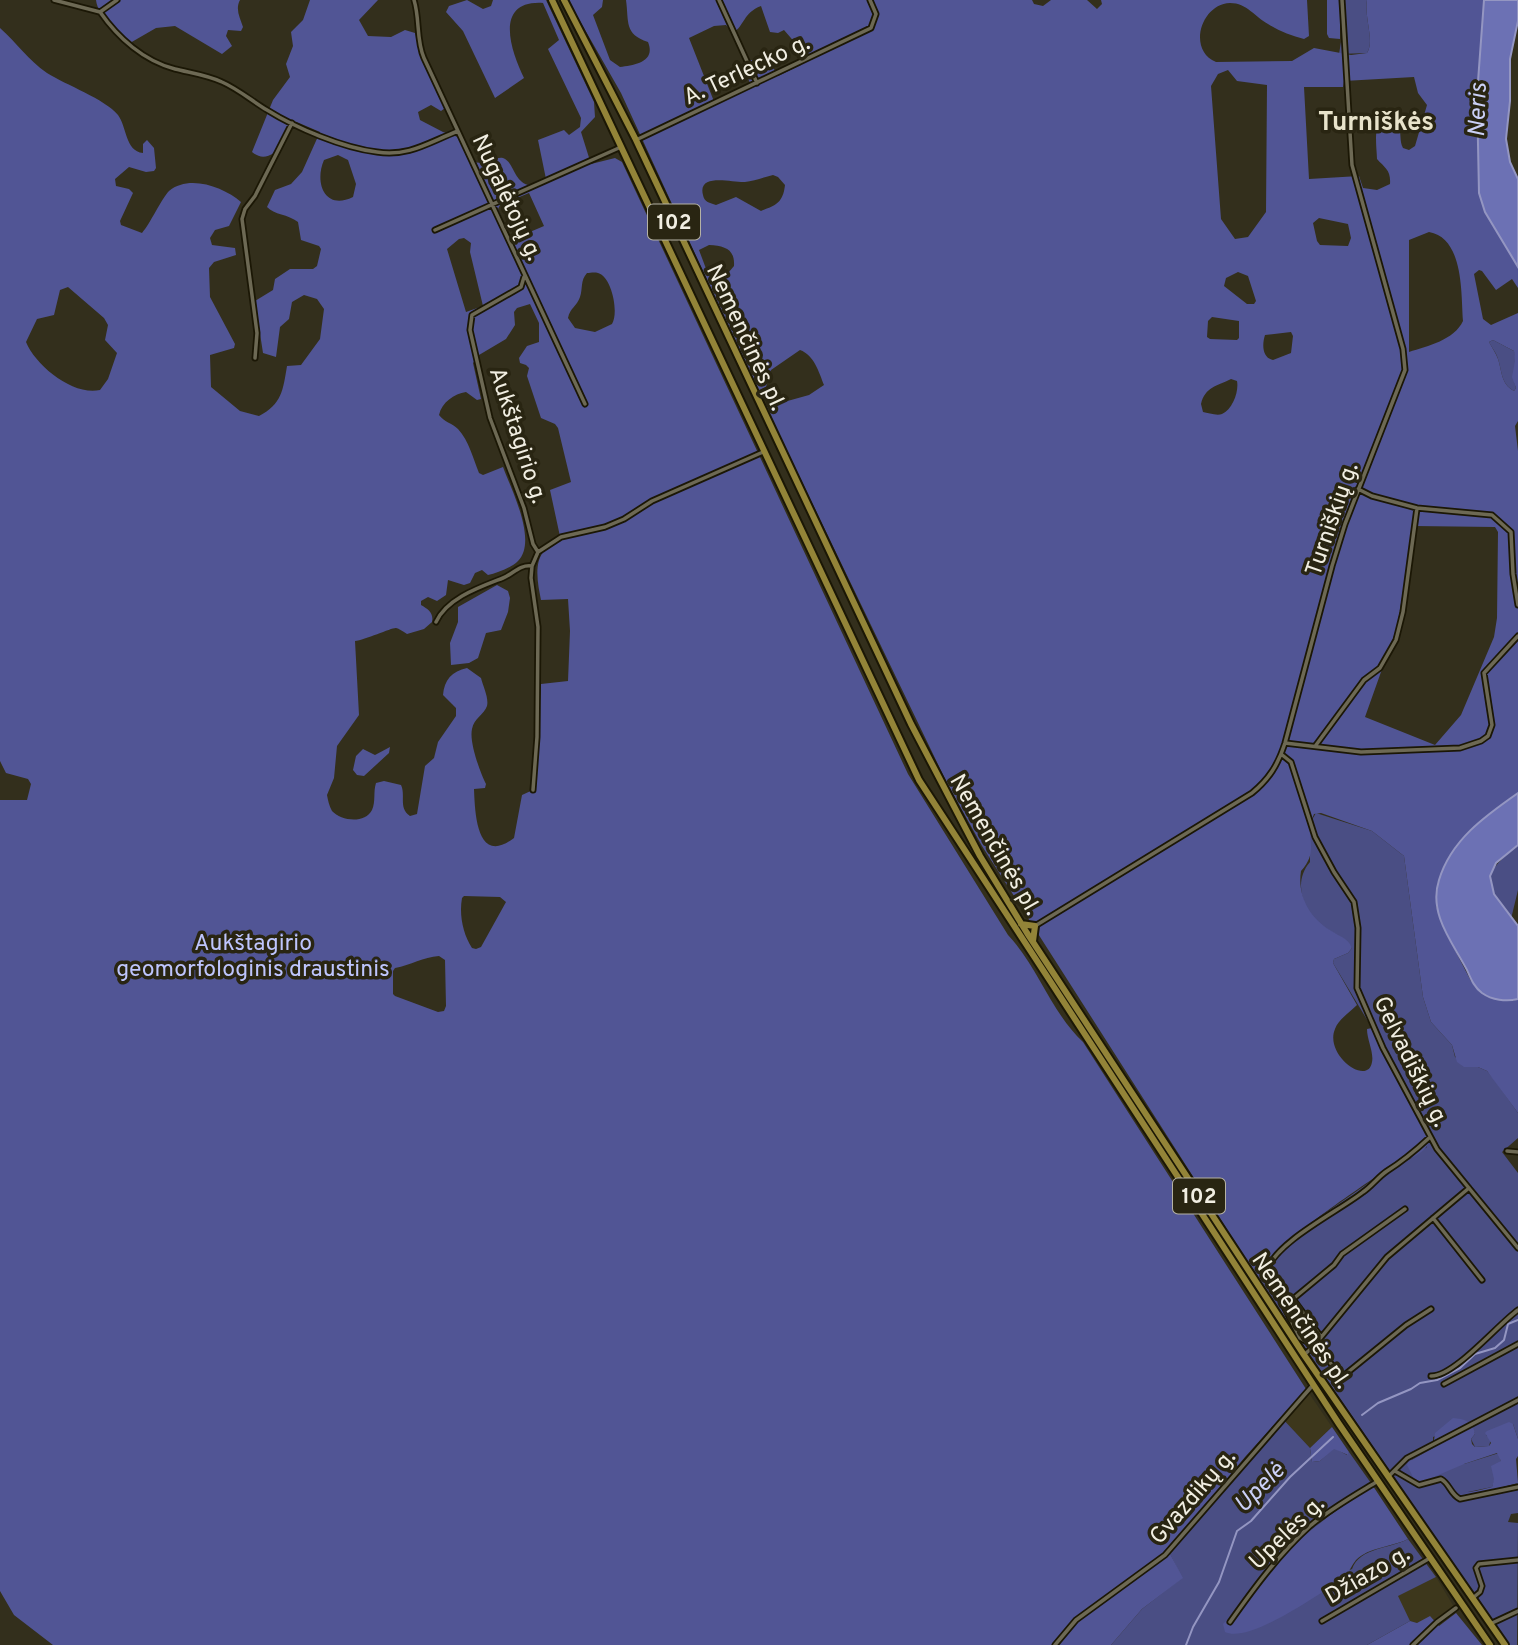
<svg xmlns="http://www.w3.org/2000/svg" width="1518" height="1645" viewBox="0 0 1518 1645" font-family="Overpass,sans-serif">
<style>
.built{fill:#3d371c}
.green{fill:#4a4e84}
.forest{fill:#515595;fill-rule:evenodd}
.water{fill:#6c71b4;stroke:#9496c2;stroke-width:2}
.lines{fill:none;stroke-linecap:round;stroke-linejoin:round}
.stream{stroke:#9496c2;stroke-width:2}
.street-casing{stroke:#1b1705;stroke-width:7}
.primary-casing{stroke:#1b1705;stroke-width:10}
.street{stroke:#6d6954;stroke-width:3.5}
.primary{stroke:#938438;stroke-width:6}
.labels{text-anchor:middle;stroke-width:7;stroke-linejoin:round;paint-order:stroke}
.shield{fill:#292512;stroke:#b5b2a4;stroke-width:2}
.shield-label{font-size:21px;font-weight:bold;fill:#f1eee2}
.street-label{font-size:23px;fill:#f1eee2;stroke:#292512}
.park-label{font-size:23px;fill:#bec5fd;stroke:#292512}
.water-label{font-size:24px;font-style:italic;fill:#cbd0f6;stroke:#292512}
.quarter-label{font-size:26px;font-weight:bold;fill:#e8e3cb;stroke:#292512}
</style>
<rect width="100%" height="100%" fill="#332f1c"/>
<!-- built -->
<path class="built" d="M1306,1389L1332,1427L1310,1448L1281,1417Z
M1436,1577L1454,1607L1434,1621L1417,1623L1410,1621L1397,1596Z"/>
<!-- green -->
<path class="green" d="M1340,0H1367C1364,18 1375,41 1367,53L1339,54L1342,36Z
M1493,340L1514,351C1518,365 1511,373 1516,388L1514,391C1501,384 1502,371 1498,359C1496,352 1492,348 1489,342Z
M1316,813L1372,831L1404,856L1423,997L1431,1022L1452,1045L1455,1057L1472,1067H1478L1487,1071L1493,1078L1518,1113V1138L1502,1152L1518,1173V1439L1513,1424L1486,1435L1491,1439L1489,1446L1475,1447L1471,1439L1475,1434L1470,1423L1433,1437V1448L1411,1460L1464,1464L1499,1453L1501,1461L1492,1487L1468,1492L1509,1487L1518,1483V1513L1511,1514L1508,1522L1518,1523L1517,1645H1509L1263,1286L1264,1267L1272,1255L1321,1216L1390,1168L1410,1159L1427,1147L1382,1053L1372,1028L1333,963L1334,959L1348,953L1352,948C1344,936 1332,933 1321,925C1302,910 1293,881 1310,862V823Z
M1518,845V890L1511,919C1482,881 1482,875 1518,845Z
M1281,1417L1310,1448L1312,1462L1320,1461L1334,1448L1347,1455L1349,1452L1373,1486L1333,1511L1257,1580L1232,1616L1352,1569C1360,1547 1390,1549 1408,1539L1436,1577L1398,1596L1410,1621L1367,1645H1111L1142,1609L1182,1578L1168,1550Z"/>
<!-- forest -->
<path class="forest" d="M96,0H240C235,9 240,18 243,27L241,31L228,30L226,36L232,46L222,54L175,26L156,28L130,43C117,33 98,17 96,0Z
M310,0H378L359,20L368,36L391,37L405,30L415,33L423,62L445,108L441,111L431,105L418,112L420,120L443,132L458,137C467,157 468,168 492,160C496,159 499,157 503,158C514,162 513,180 528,185L546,179L538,140L564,130L569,135L580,127L581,118L548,49L559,40L543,3C493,0 511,51 524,78L495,98L463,31L446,12L449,6L467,0L483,9L491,6L493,0H546L594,102L595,117L581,132L591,164L615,158L622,162L908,774L1008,935C1038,967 1051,1012 1083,1042L1306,1389L1245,1457L1168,1550L1183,1578L1142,1609L1111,1645H53L14,1615L0,1591V800H27L31,784L28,779L6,773L0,761V28C17,43 28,60 47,73C66,85 105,99 118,115C127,127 125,151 143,153V144L147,140L154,148L156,168L154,171L146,172L129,167L115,179L116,186L129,189L133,193L120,221L121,225L142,233C150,224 162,198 169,191C189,174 224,187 241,202L229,226L215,230L210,238L212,245L235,248L236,255L214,262L209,268L210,297L235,344L234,348L210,355L211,387L240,411L259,416C282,404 283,390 287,366L301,365L320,339L324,309L317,299L304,295L292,302L289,319L280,327L276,357L263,353L255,301L273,290L275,279L290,269H313L317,266L321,249L319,246L301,240L298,222C288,214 274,215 267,207L275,190L291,184L302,172L320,132L292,120L274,153C266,158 259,158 252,152L273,100L290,77L286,64L293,46L291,32L303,20ZM338,155L348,160L356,184L353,197C325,211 314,183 324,160ZM529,193L544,226L511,240L498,209L500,205ZM464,238L471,243L470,252L483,306L466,312L447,249L459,239ZM587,273C590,273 594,272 598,273C612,277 619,313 612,324L595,332L575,328L568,318C570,308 577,306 580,297C583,288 580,281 587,273ZM68,287L104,318L108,325L105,340L117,353L108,379L100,390C73,396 36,366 26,342L37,319L54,315L60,290ZM530,304L539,323V342L527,346L519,358L520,363L526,365L529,368L527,376L541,418L555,424L558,428L571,482L550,490L561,541C556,543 549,546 545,550C533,562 538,585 541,600L568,599L570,631L568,681L541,684L535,789L522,795L514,838C476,867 475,811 474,789L485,788L486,784C480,772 469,742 472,729C474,718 484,715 487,706C489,698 483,686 481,678L467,668C452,671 444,680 443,695L456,708V716L438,742L434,758L425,766L417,814L410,816C398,808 406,795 401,785L384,781L376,783C373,792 376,801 372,810C365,824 341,821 332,811C329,806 328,800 327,795L334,778L337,746L359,715L355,641C365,640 393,627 396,628C398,628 406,633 407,634L424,629L432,622C434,613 428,609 421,605V601L428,597L437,601L446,595L448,580L464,585L470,583L475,573L482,570L488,575C497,573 511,568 518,561C538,541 511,489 503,467L483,475L479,473C473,458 469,441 458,429C452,423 444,422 439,415C442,402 454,394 466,392L477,400L481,399L473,363L479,355L506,339L515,325L514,312L517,308ZM464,896L500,897L506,902L481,947L476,949L472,948C463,934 459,915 462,898ZM439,956L445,960L446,1006L444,1011L438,1012L395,996L393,994V971L395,968C411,965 423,957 439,956Z
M568,0H603L602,7L593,15L610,60L620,67C635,65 656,62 648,42C624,34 629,22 626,0H1032L1034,4L1043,6L1051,0H1087L1097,9L1102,4L1101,0H1307L1309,36L1304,39C1292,36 1279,31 1268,24C1255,17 1247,3 1230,3C1201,4 1187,50 1216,62L1292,61L1314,48L1351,55L1367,53C1375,41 1364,18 1367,0H1484L1477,95L1479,193L1485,212L1518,267V288L1512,279L1496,290L1482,271L1479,270L1474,274L1483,319L1491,325L1518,313V421L1515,426L1518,451V793L1500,806L1450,857L1438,882L1436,906L1445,931L1471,981L1512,1001L1518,999V1113L1487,1071L1478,1067H1464L1457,1062L1452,1045L1431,1022L1423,997L1404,856L1372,831L1321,813L1314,814C1303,837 1321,849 1301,871C1297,896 1310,918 1330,930C1339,936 1348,938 1352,948L1348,953L1334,959L1333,963L1357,1005C1350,1012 1338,1020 1335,1029C1324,1055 1368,1087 1372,1062C1374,1052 1367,1040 1367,1029L1372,1028L1382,1053L1429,1142C1424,1156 1402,1161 1390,1168C1368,1181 1274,1246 1265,1265C1262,1271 1263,1280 1263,1286L982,846L946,781L766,407L809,395L824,385C819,372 814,355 800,350L771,370L766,387L758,391L621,93ZM761,6L770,32L778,33L784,30L797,45L801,65L778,76C768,57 762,56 743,63L742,66L752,87L715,104L689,38L714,26L726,25L733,33C745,25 743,13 761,6ZM1228,70L1237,81L1267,85L1266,212L1248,237L1235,239L1221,219L1211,86L1218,74ZM1414,77L1418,93L1427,105L1415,146L1409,150L1403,148C1399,141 1402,133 1398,125C1397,122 1392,120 1389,119C1371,117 1377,148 1377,159C1385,168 1391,170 1390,184L1377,190L1363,188L1359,176L1309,179L1304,87H1343L1344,81ZM773,175L778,177L785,185C783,203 776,205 761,211L736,197L716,205C710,203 704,202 703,195C697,172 734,183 745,182C754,181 764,177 773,175ZM1319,218L1348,224L1351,238L1348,246L1320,245L1317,241L1313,223ZM1429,232C1464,238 1461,294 1463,321C1454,340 1428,346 1409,352V240ZM709,245C725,246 735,249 734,266L723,279L715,280L708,274L699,250ZM1238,272L1248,276L1256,301L1254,304H1247L1224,286L1226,278ZM1212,317L1239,321V338L1237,340L1210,339L1207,337L1208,321ZM1291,332L1293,336L1291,353L1273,360C1262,358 1262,344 1265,335ZM1493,340L1514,351L1515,361L1512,377L1516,388L1514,391C1501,384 1502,371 1498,359C1496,353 1492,348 1489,342ZM1231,379L1237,381C1239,391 1233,409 1222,414C1217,416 1208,413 1203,412L1201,404C1205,387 1217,386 1231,379ZM1414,526L1495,527L1498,532L1497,618L1494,637L1461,715L1435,745L1365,717L1397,627Z
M1327,0H1340V39L1329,38L1327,34Z
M497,585L508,591L510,598L508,612L501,630L486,633L478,658L469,663L451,665L450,643L458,622V607Z
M390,747L389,753L364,776L357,775L353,770L356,756L363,749L375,755Z
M1453,1418C1464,1419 1473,1421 1475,1434L1471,1439L1472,1444L1475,1447L1489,1446L1491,1443L1485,1433L1487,1431L1509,1422L1513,1424L1518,1439V1456L1516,1459L1518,1483L1466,1497L1460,1495L1492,1487L1494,1479L1491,1466L1501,1461L1497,1453L1464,1464L1422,1482L1414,1479L1407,1465L1408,1462L1433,1448L1435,1433Z
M1332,1427L1349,1452L1348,1455L1334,1449L1320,1461L1312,1462L1310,1448Z
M1373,1486L1408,1539C1392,1547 1369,1547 1356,1560C1352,1565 1349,1572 1344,1578C1322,1592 1249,1644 1225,1632L1223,1624C1239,1611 1245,1592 1260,1577C1295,1541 1330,1513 1373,1486Z
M1456,1613L1482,1645H1367L1410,1621L1417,1623L1430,1616L1439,1626Z"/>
<!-- water -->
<path class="water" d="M1484,0H1518V21L1510,59V101L1506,139L1510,162L1518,179V267L1485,212L1479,193L1477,95Z
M1518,793V845L1496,863L1490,876L1494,894L1518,926V999C1506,1002 1492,1000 1482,993C1474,987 1471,979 1467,970C1453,943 1428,914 1439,880C1451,840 1485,816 1518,793Z"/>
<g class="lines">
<!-- stream -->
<path class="stream" d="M1362,1415L1378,1403L1411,1389L1420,1383L1437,1380L1460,1368L1475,1354L1495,1348L1504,1340L1508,1324L1518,1320
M1186,1645L1193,1627L1219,1582L1237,1531L1251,1521L1290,1477L1333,1437"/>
<!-- street casing -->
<g class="street-casing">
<path id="street" d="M54,0L100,12C118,38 144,61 175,69C191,73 207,75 222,82C238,89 252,101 267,110C296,128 343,148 377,152C409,157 429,142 458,131
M414,0C420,19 416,40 424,58L585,404
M719,0L757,83
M100,12L117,0
M636,140L871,28L876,14L870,0
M435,230L621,147
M524,277L521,287L472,315L470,330L490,418L524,508L533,544L538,552
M255,358L257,333L242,219L245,209L255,196L292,123
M1358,489L1372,496L1417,508L1492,515L1511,532L1513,574L1518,605
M436,622C447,598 480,587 503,578C513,574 520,564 532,566
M1285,743L1361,752L1460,748L1481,741L1488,736L1492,725L1484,673L1518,636
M1316,745L1364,680L1380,668L1396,640L1403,612L1417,508
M1281,754L1291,762L1315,837L1334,872L1354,902L1358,928L1357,988L1383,1048L1437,1149L1518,1248
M533,790L537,737L538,627L531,578L532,566L538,552L561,537L605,527L624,519L652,501L763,452
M1035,926L1252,793C1269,779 1278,765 1285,743L1332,566L1345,524L1405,370L1403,349L1352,165L1342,0
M1429,1138C1416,1150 1403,1161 1387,1171C1378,1177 1372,1186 1363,1192C1339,1211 1277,1241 1267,1270L1277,1293L1300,1338L1318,1348L1342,1377L1406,1325L1431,1309
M1507,1151L1518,1152
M1433,1218L1482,1280
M1321,1337L1293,1299L1334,1265L1342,1254L1405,1209
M1304,1355L1314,1346L1387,1257L1469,1188
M1431,1376C1454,1377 1498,1324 1518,1310
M1444,1384L1518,1344
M1395,1471L1419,1485L1441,1479C1450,1484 1450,1494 1460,1499L1518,1487
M1389,1476L1407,1458L1518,1400
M1474,1597L1480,1592L1482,1586L1476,1568L1479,1564L1518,1560
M1322,1621L1430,1558
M1230,1622C1254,1588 1279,1554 1310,1526C1330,1509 1355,1495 1378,1481
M1490,1624L1518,1611
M1055,1645L1076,1620L1165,1555L1313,1385
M1413,1645L1437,1622L1456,1608"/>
</g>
<!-- primary casing -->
<g class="primary-casing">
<path id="primary" d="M552,0L919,780L1339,1424L1490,1645
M564,0L636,140L911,724L980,856L1027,933L1304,1355L1505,1645
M1021,924L1035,926L1033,941"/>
</g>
<!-- street -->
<use href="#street" class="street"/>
<!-- primary -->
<use href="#primary" class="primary"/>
</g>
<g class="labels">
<!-- shield labels -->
<g class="shield">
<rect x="648" y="204.5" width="52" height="35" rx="5"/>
<rect x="1173" y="1178.5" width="52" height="35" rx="5"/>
</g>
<g class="shield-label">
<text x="674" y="229">102</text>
<text x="1199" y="1203">102</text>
</g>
<!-- street labels -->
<g class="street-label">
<text transform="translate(746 69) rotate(-25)" y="8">A. Terlecko g.</text>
<text transform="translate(508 197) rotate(65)" y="8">Nugalėtojų g.</text>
<text transform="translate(747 337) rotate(65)" y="8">Nemenčinės pl.</text>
<text transform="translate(519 435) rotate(72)" y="8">Aukštagirio g.</text>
<text transform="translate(1331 519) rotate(-71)" y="8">Turniškių g.</text>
<text transform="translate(996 844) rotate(60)" y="8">Nemenčinės pl.</text>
<text transform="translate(1412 1061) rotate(64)" y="8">Gelvadiškių g.</text>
<text transform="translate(1302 1320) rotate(56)" y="8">Nemenčinės pl.</text>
<text transform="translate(1192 1496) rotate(-49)" y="8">Gvazdikų g.</text>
<text transform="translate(1286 1532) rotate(-44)" y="8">Upelės g.</text>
<text transform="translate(1367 1574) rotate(-30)" y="8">Džiazo g.</text>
</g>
<!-- park labels -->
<g class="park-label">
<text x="253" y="950">Aukštagirio<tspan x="253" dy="26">geomorfologinis draustinis</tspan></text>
</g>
<!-- water labels -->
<g class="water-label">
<text transform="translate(1477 110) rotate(-88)" y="8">Neris</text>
<text transform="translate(1259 1487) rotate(-45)" y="8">Upelė</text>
</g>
<!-- quarter labels -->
<g class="quarter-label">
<text x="1376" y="130">Turniškės</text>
</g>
</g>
</svg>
